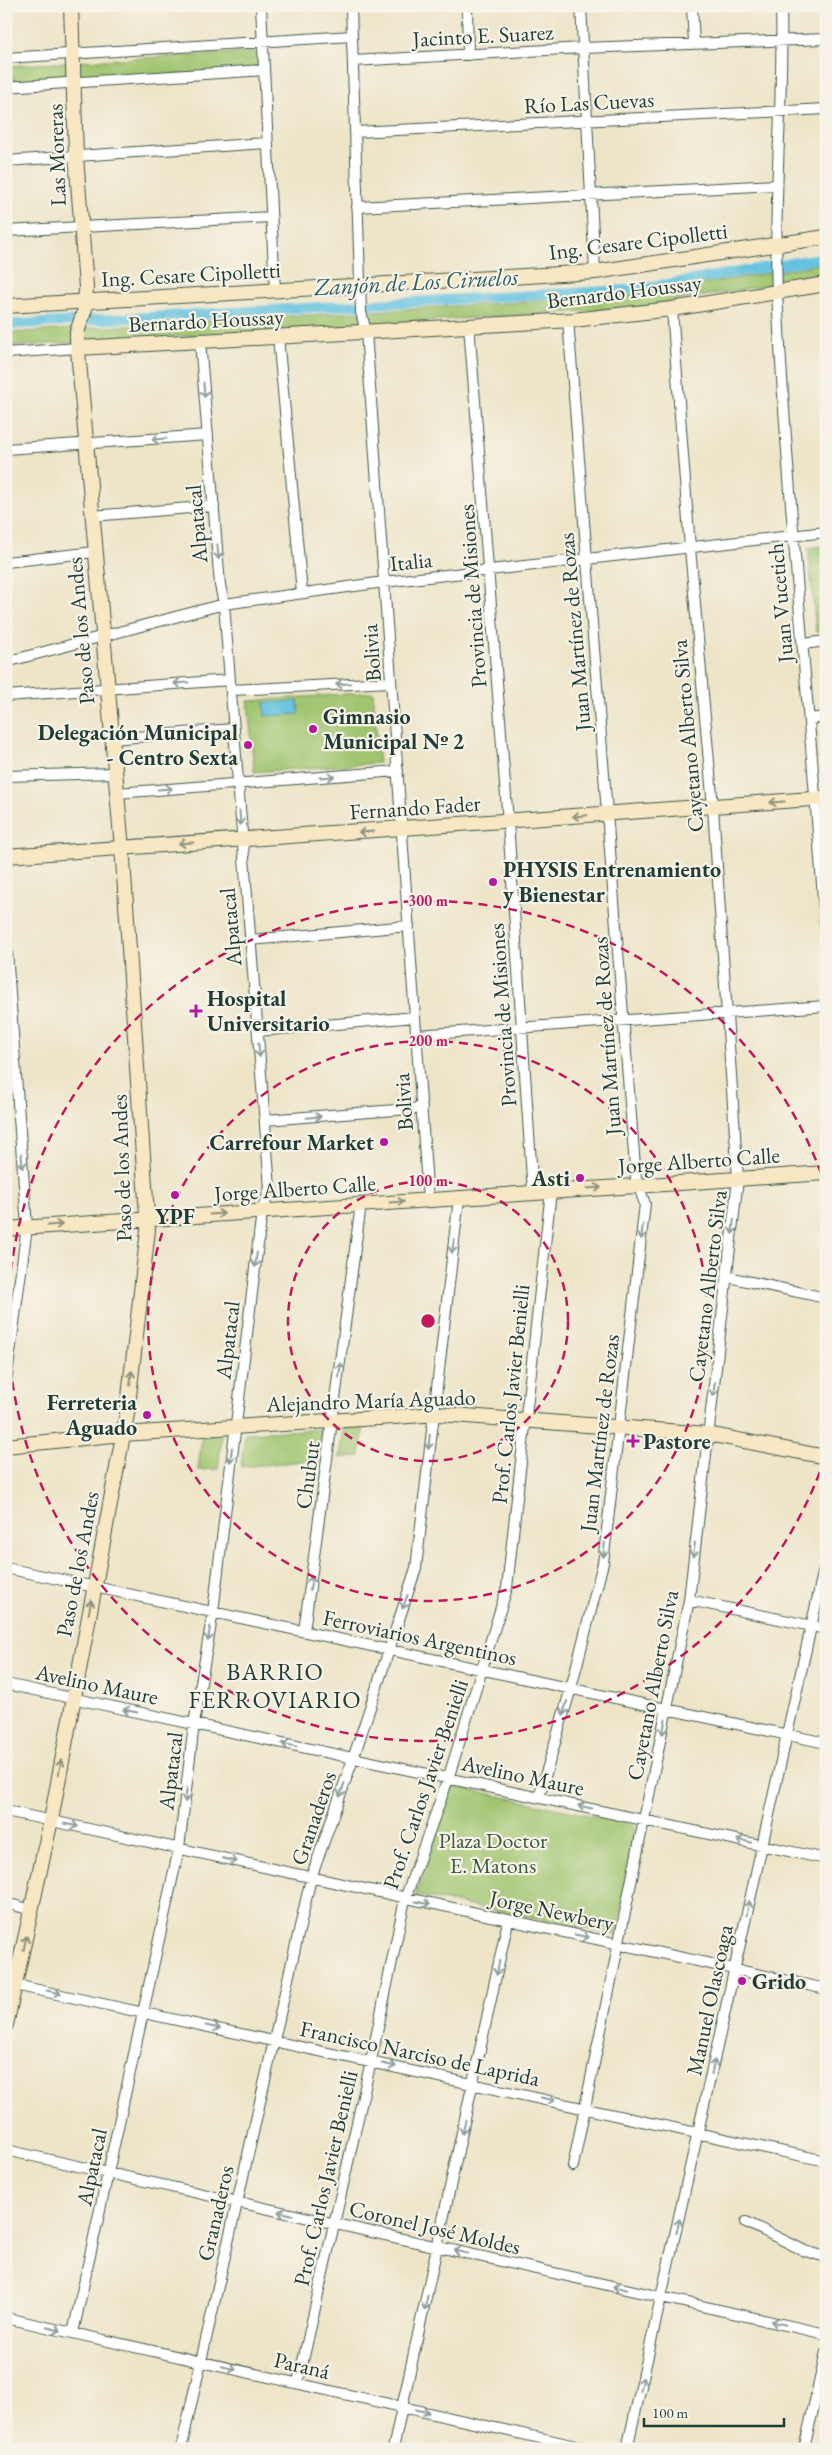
<svg xmlns="http://www.w3.org/2000/svg" width="832" height="2455" viewBox="0 0 832 2455" font-family="'EB Garamond',serif">
<style>
.green{fill:#a0c56f;stroke:#608152}
.water{fill:#62c2e0;stroke:#40808a}
.lines{fill:none;stroke-linecap:round;stroke-linejoin:round}
.canal{stroke:#62c2e0;stroke-width:10}
.street-casing{stroke:#3e564a;stroke-width:12}
.secondary-casing{stroke:#3e564a;stroke-width:16}
.street{stroke:#fff;stroke-width:10}
.secondary{stroke:#f8e7c3;stroke-width:14}
.oneway{stroke:#8f9e9a}
.oneway2{stroke:#8c927c}
.ring{fill:none;stroke:#c2185b;stroke-width:2.5;stroke-dasharray:9 6}
.poi-dot{fill:#b5179e;stroke:#f7f3e8;stroke-width:2}
.labels{text-anchor:middle;stroke-width:4.5;stroke-linejoin:round;paint-order:stroke}
.street-label{font-size:22px;fill:#1f3d34;stroke:#f7f3e8}
.poi-label{font-size:22px;font-weight:bold;fill:#1f3d34;stroke:#f7f3e8;text-anchor:start}
.park-label{font-size:22px;fill:#395840;stroke:#f7f3e8}
.water-label{font-size:24px;font-style:italic;fill:#305e5f;stroke:#f7f3e8}
.neighbourhood-label{font-size:24px;letter-spacing:1px;fill:#1f3d34;stroke:#f7f3e8}
.centre{fill:#c2185b;stroke:#f7f3e8;stroke-width:2.5}
.ring-label{font-size:15px;text-anchor:middle;font-weight:bold;fill:#c2185b;stroke:#f7f3e8;stroke-width:4.5;stroke-linejoin:round;paint-order:stroke}
</style>
<rect width="100%" height="100%" fill="#f7f3e8"/>
<filter id="ink" filterUnits="userSpaceOnUse"><feTurbulence type="fractalNoise" baseFrequency=".02" numOctaves="2"/><feDisplacementMap in="SourceGraphic" scale="10" xChannelSelector="R" yChannelSelector="G"/><feConvolveMatrix kernelMatrix="1 2 1 2 8 2 1 2 1" color-interpolation-filters="sRGB"/></filter>
<filter id="wash" filterUnits="userSpaceOnUse"><feTurbulence type="fractalNoise" baseFrequency=".0096" numOctaves="4" result="noise"/><feDisplacementMap in="SourceGraphic" scale="20" xChannelSelector="R" yChannelSelector="G"/><feGaussianBlur stdDeviation="1.12" result="paint"/><feColorMatrix in="noise" values="0 0 0 0 0 0 0 0 0 0 0 0 0 0 0 0 0 1.4 0 .05"/><feComposite in="paint" operator="in"/></filter>
<g filter="url(#wash)">
<rect width="100%" height="100%" fill="#eee5c9"/>
<!-- green -->
<path class="green" d="M257,52L258,70L80,79V61Z
M69,62L70,80L6,84V66Z
M826,263V275L634,308L6,347V333L639,295Z
M826,546V631L816,632L808,548Z
M373,692L379,763L254,772L248,701Z
M364,1426L360,1456L340,1458L344,1427Z
M321,1429L317,1460L241,1467L245,1433Z
M222,1435L218,1469L198,1470L202,1436Z
M453,1786L635,1825L617,1935L415,1895Z"/>
<!-- water -->
<path class="water" d="M298,701L299,714L265,716L264,703Z"/>
<g class="lines">
<!-- canal -->
<path class="canal" d="M6,325L640,289L826,257"/>
</g>
</g>
<g filter="url(#ink)">
<g class="lines">
<!-- street casing -->
<g class="street-casing">
<path id="street" d="M261,6L275,291
M351,6L361,312L366,332L375,455L428,1200
M467,6L468,55
M581,6L595,272
M692,6L694,43
M781,6C784,102 773,197 777,292C788,508 811,723 826,939
M6,58L352,36
M353,61L583,48L826,39
M6,87L264,70
M355,132L826,109
M6,161L267,143
M357,207L777,185
M6,231L271,217
M469,325L508,822L533,1193
M278,337L302,593
M6,353L78,348
M6,449L208,435
M92,516L214,506
M6,562L95,552
M803,644L826,641
M6,662L224,604L384,582L826,532
M231,690L391,682
M6,696L230,680
M809,719L826,717
M111,739L233,729
M6,776L115,773
M117,793L398,771
M6,938L27,1227L6,1382
M250,940L409,926
M258,1031L415,1017
M417,1035L826,1006
M265,1120L422,1108
M728,1277L826,1298
M6,1568L826,1743
M689,1600L826,1629
M304,1631L361,1204
M6,1684L826,1859
M539,1797L571,1688L603,1563L645,1204L636,1179L568,320
M6,1811L826,1989
M6,1903L32,1910
M6,1983L826,2161
M6,2150L826,2334
M573,2166L689,1600L738,1179L713,807L690,548L672,309
M746,2222L805,2251L826,2257
M6,2318L589,2449
M73,2333L179,1848L194,1724L213,1612L262,1211L270,1188L224,604L220,585L200,341
M298,2383L371,2061L405,1899L448,1779L507,1588L551,1191
M181,2449L311,1878L353,1759L416,1568L459,1198
M393,2449L508,1921
M627,2449L826,1560
M804,2449L826,2352"/>
</g>
<!-- secondary casing -->
<g class="secondary-casing">
<path id="secondary" d="M6,306L595,272L826,237
M78,348L573,320L672,309L826,284
M6,856L826,798
M6,1229L826,1173
M6,1446L123,1434L440,1414L708,1434L826,1457
M6,2025L51,1820L127,1414L148,1230L123,860L77,339V332L85,309L86,287L76,156L71,6"/>
</g>
<!-- street -->
<use href="#street" class="street"/>
<!-- secondary -->
<use href="#secondary" class="secondary"/>
</g>
<!-- one-way arrows -->
<defs><path id="oneway-shaft" d="M-6 0H5M1.5-3L5.5 0L1.5 3" fill="none" stroke-width="1.6" stroke-linecap="round" stroke-linejoin="round" transform="scale(1.25)"/></defs>
<g class="oneway">
<use href="#oneway-shaft" transform="translate(204 390) rotate(86)"/>
<use href="#oneway-shaft" transform="translate(159 439) rotate(176)"/>
<use href="#oneway-shaft" transform="translate(218 552) rotate(85)"/>
<use href="#oneway-shaft" transform="translate(181 683) rotate(176)"/>
<use href="#oneway-shaft" transform="translate(343 684) rotate(177)"/>
<use href="#oneway-shaft" transform="translate(327 777) rotate(-4)"/>
<use href="#oneway-shaft" transform="translate(165 789) rotate(-4)"/>
<use href="#oneway-shaft" transform="translate(240 818) rotate(86)"/>
<use href="#oneway-shaft" transform="translate(259 1050) rotate(85)"/>
<use href="#oneway-shaft" transform="translate(314 1117) rotate(-5)"/>
<use href="#oneway-shaft" transform="translate(22 1161) rotate(86)"/>
<use href="#oneway-shaft" transform="translate(733 1227) rotate(96)"/>
<use href="#oneway-shaft" transform="translate(642 1232) rotate(97)"/>
<use href="#oneway-shaft" transform="translate(453 1246) rotate(97)"/>
<use href="#oneway-shaft" transform="translate(256 1260) rotate(97)"/>
<use href="#oneway-shaft" transform="translate(340 1370) rotate(-83)"/>
<use href="#oneway-shaft" transform="translate(714 1389) rotate(97)"/>
<use href="#oneway-shaft" transform="translate(429 1442) rotate(96)"/>
<use href="#oneway-shaft" transform="translate(231 1455) rotate(97)"/>
<use href="#oneway-shaft" transform="translate(604 1550) rotate(96)"/>
<use href="#oneway-shaft" transform="translate(694 1550) rotate(97)"/>
<use href="#oneway-shaft" transform="translate(311 1583) rotate(-82)"/>
<use href="#oneway-shaft" transform="translate(405 1602) rotate(110)"/>
<use href="#oneway-shaft" transform="translate(209 1634) rotate(99)"/>
<use href="#oneway-shaft" transform="translate(565 1708) rotate(106)"/>
<use href="#oneway-shaft" transform="translate(130 1711) rotate(-168)"/>
<use href="#oneway-shaft" transform="translate(664 1727) rotate(102)"/>
<use href="#oneway-shaft" transform="translate(289 1745) rotate(-168)"/>
<use href="#oneway-shaft" transform="translate(342 1790) rotate(109)"/>
<use href="#oneway-shaft" transform="translate(186 1795) rotate(97)"/>
<use href="#oneway-shaft" transform="translate(585 1807) rotate(-168)"/>
<use href="#oneway-shaft" transform="translate(71 1825) rotate(12)"/>
<use href="#oneway-shaft" transform="translate(744 1841) rotate(-168)"/>
<use href="#oneway-shaft" transform="translate(230 1860) rotate(13)"/>
<use href="#oneway-shaft" transform="translate(423 1903) rotate(12)"/>
<use href="#oneway-shaft" transform="translate(748 1908) rotate(-78)"/>
<use href="#oneway-shaft" transform="translate(582 1936) rotate(12)"/>
<use href="#oneway-shaft" transform="translate(498 1968) rotate(102)"/>
<use href="#oneway-shaft" transform="translate(54 1992) rotate(12)"/>
<use href="#oneway-shaft" transform="translate(213 2027) rotate(12)"/>
<use href="#oneway-shaft" transform="translate(389 2065) rotate(12)"/>
<use href="#oneway-shaft" transform="translate(713 2067) rotate(-78)"/>
<use href="#oneway-shaft" transform="translate(548 2099) rotate(12)"/>
<use href="#oneway-shaft" transform="translate(464 2127) rotate(102)"/>
<use href="#oneway-shaft" transform="translate(285 2213) rotate(-167)"/>
<use href="#oneway-shaft" transform="translate(678 2226) rotate(-77)"/>
<use href="#oneway-shaft" transform="translate(461 2252) rotate(-167)"/>
<use href="#oneway-shaft" transform="translate(620 2288) rotate(-167)"/>
<use href="#oneway-shaft" transform="translate(426 2303) rotate(102)"/>
<use href="#oneway-shaft" transform="translate(778 2323) rotate(-167)"/>
<use href="#oneway-shaft" transform="translate(54 2329) rotate(13)"/>
<use href="#oneway-shaft" transform="translate(229 2368) rotate(13)"/>
<use href="#oneway-shaft" transform="translate(642 2384) rotate(-77)"/>
<use href="#oneway-shaft" transform="translate(422 2411) rotate(12)"/>
</g>
<g class="oneway2">
<use href="#oneway-shaft" transform="translate(777 802) rotate(176)"/>
<use href="#oneway-shaft" transform="translate(580 816) rotate(175)"/>
<use href="#oneway-shaft" transform="translate(366 832) rotate(176)"/>
<use href="#oneway-shaft" transform="translate(186 843) rotate(176)"/>
<use href="#oneway-shaft" transform="translate(594 1188) rotate(-4)"/>
<use href="#oneway-shaft" transform="translate(397 1202) rotate(-4)"/>
<use href="#oneway-shaft" transform="translate(217 1214) rotate(-4)"/>
<use href="#oneway-shaft" transform="translate(55 1225) rotate(-4)"/>
<use href="#oneway-shaft" transform="translate(131 1378) rotate(-84)"/>
<use href="#oneway-shaft" transform="translate(90 1607) rotate(-79)"/>
<use href="#oneway-shaft" transform="translate(60 1767) rotate(-80)"/>
<use href="#oneway-shaft" transform="translate(25 1943) rotate(-78)"/>
</g>
</g>
<!-- distance rings -->
<g class="ring">
<circle cx="428" cy="1321" r="140"/>
<circle cx="428" cy="1321" r="280"/>
<path d="M825 1458A420 420 0 1 1 825 1184"/>
</g>
<!-- markers -->
<g class="poi-dot">
<circle cx="313" cy="729" r="5"/>
<circle cx="248" cy="745" r="5"/>
<circle cx="493" cy="882" r="5"/>
<path d="M193.5 1003.5h5v5h5v5h-5v5h-5v-5h-5v-5h5z"/>
<circle cx="384" cy="1142" r="5"/>
<circle cx="580" cy="1178" r="5"/>
<circle cx="175" cy="1195" r="5"/>
<circle cx="147" cy="1415" r="5"/>
<path d="M630.5 1433.5h5v5h5v5h-5v5h-5v-5h-5v-5h5z"/>
<circle cx="742" cy="1981" r="5"/>
</g>
<g class="labels">
<!-- street labels -->
<g class="street-label">
<text transform="translate(483 35) rotate(-3)" y="8">Jacinto E. Suarez</text>
<text transform="translate(589 102) rotate(-3)" y="8">Río Las Cuevas</text>
<text transform="translate(56 155) rotate(-92)" y="8">Las Moreras</text>
<text transform="translate(638 241) rotate(-7)" y="8">Ing. Cesare Cipolletti</text>
<text transform="translate(191 274) rotate(-3)" y="8">Ing. Cesare Cipolletti</text>
<text transform="translate(624 291) rotate(-7)" y="8">Bernardo Houssay</text>
<text transform="translate(206 320) rotate(-3)" y="8">Bernardo Houssay</text>
<text transform="translate(196 524) rotate(-95)" y="8">Alpatacal</text>
<text transform="translate(411 561) rotate(-6)" y="8">Italia</text>
<text transform="translate(472 596) rotate(-94)" y="8">Provincia de Misiones</text>
<text transform="translate(780 603) rotate(-95)" y="8">Juan Vucetich</text>
<text transform="translate(80 631) rotate(-95)" y="8">Paso de los Andes</text>
<text transform="translate(574 632) rotate(-95)" y="8">Juan Martínez de Rozas</text>
<text transform="translate(371 653) rotate(-94)" y="8">Bolivia</text>
<text transform="translate(687 736) rotate(-95)" y="8">Cayetano Alberto Silva</text>
<text transform="translate(415 807) rotate(-4)" y="8">Fernando Fader</text>
<text transform="translate(230 927) rotate(-95)" y="8">Alpatacal</text>
<text transform="translate(502 1015) rotate(-94)" y="8">Provincia de Misiones</text>
<text transform="translate(606 1036) rotate(-94)" y="8">Juan Martínez de Rozas</text>
<text transform="translate(403 1102) rotate(-94)" y="8">Bolivia</text>
<text transform="translate(699 1160) rotate(-4)" y="8">Jorge Alberto Calle</text>
<text transform="translate(121 1168) rotate(-92)" y="8">Paso de los Andes</text>
<text transform="translate(295 1188) rotate(-4)" y="8">Jorge Alberto Calle</text>
<text transform="translate(707 1286) rotate(-83)" y="8">Cayetano Alberto Silva</text>
<text transform="translate(227 1340) rotate(-83)" y="8">Alpatacal</text>
<text transform="translate(510 1394) rotate(-84)" y="8">Prof. Carlos Javier Benielli</text>
<text transform="translate(371 1400) rotate(-2)" y="8">Alejandro María Aguado</text>
<text transform="translate(599 1433) rotate(-83)" y="8">Juan Martínez de Rozas</text>
<text transform="translate(307 1475) rotate(-82)" y="8">Chubut</text>
<text transform="translate(77 1564) rotate(-79)" y="8">Paso de los Andes</text>
<text transform="translate(420 1637) rotate(12)" y="8">Ferroviarios Argentinos</text>
<text transform="translate(97 1684) rotate(12)" y="8">Avelino Maure</text>
<text transform="translate(652 1685) rotate(-79)" y="8">Cayetano Alberto Silva</text>
<text transform="translate(170 1771) rotate(-83)" y="8">Alpatacal</text>
<text transform="translate(523 1775) rotate(12)" y="8">Avelino Maure</text>
<text transform="translate(425 1784) rotate(-71)" y="8">Prof. Carlos Javier Benielli</text>
<text transform="translate(313 1818) rotate(-71)" y="8">Granaderos</text>
<text transform="translate(552 1910) rotate(12)" y="8">Jorge Newbery</text>
<text transform="translate(709 2000) rotate(-78)" y="8">Manuel Olascoaga</text>
<text transform="translate(420 2053) rotate(12)" y="8">Francisco Narciso de Laprida</text>
<text transform="translate(91 2167) rotate(-78)" y="8">Alpatacal</text>
<text transform="translate(325 2178) rotate(-77)" y="8">Prof. Carlos Javier Benielli</text>
<text transform="translate(215 2213) rotate(-77)" y="8">Granaderos</text>
<text transform="translate(435 2227) rotate(13)" y="8">Coronel José Moldes</text>
<text transform="translate(302 2365) rotate(13)" y="8">Paraná</text>
</g>
<!-- poi labels -->
<g class="poi-label">
<text x="323" y="724">Gimnasio<tspan x="323" dy="25">Municipal Nº 2</tspan></text>
<text x="238" y="740" text-anchor="end">Delegación Municipal<tspan x="238" dy="25">- Centro Sexta</tspan></text>
<text x="503" y="877">PHYSIS Entrenamiento<tspan x="503" dy="25">y Bienestar</tspan></text>
<text x="207" y="1006">Hospital<tspan x="207" dy="25">Universitario</tspan></text>
<text x="374" y="1150" text-anchor="end">Carrefour Market</text>
<text x="570" y="1186" text-anchor="end">Asti</text>
<text x="175" y="1224" text-anchor="middle">YPF</text>
<text x="137" y="1410" text-anchor="end">Ferreteria<tspan x="137" dy="25">Aguado</tspan></text>
<text x="643" y="1449">Pastore</text>
<text x="752" y="1989">Grido</text>
</g>
<!-- park labels -->
<g class="park-label">
<text x="493" y="1848">Plaza Doctor<tspan x="493" dy="25">E. Matons</tspan></text>
</g>
<!-- water labels -->
<g class="water-label">
<text transform="translate(416 282) rotate(-3)" y="8">Zanjón de Los Ciruelos</text>
</g>
<!-- neighbourhood labels -->
<g class="neighbourhood-label">
<text x="275" y="1680">BARRIO<tspan x="275" dy="28">FERROVIARIO</tspan></text>
</g>
</g>
<circle cx="428" cy="1321" r="8" class="centre"/>
<g class="ring-label">
<text x="428" y="906">300 m</text>
<text x="428" y="1046">200 m</text>
<text x="428" y="1186">100 m</text>
</g>
<!-- margin -->
<rect width="832" height="2455" fill="none" stroke="#f7f3e8" stroke-width="25"/>
<!-- scale -->
<path d="M644 2418v8h140v-8" fill="none" stroke="#1f3d34" stroke-width="2.5"/>
<text x="652" y="2418" font-size="15" fill="#1f3d34" stroke="#f7f3e8" stroke-width="4" paint-order="stroke">100 m</text>
</svg>
